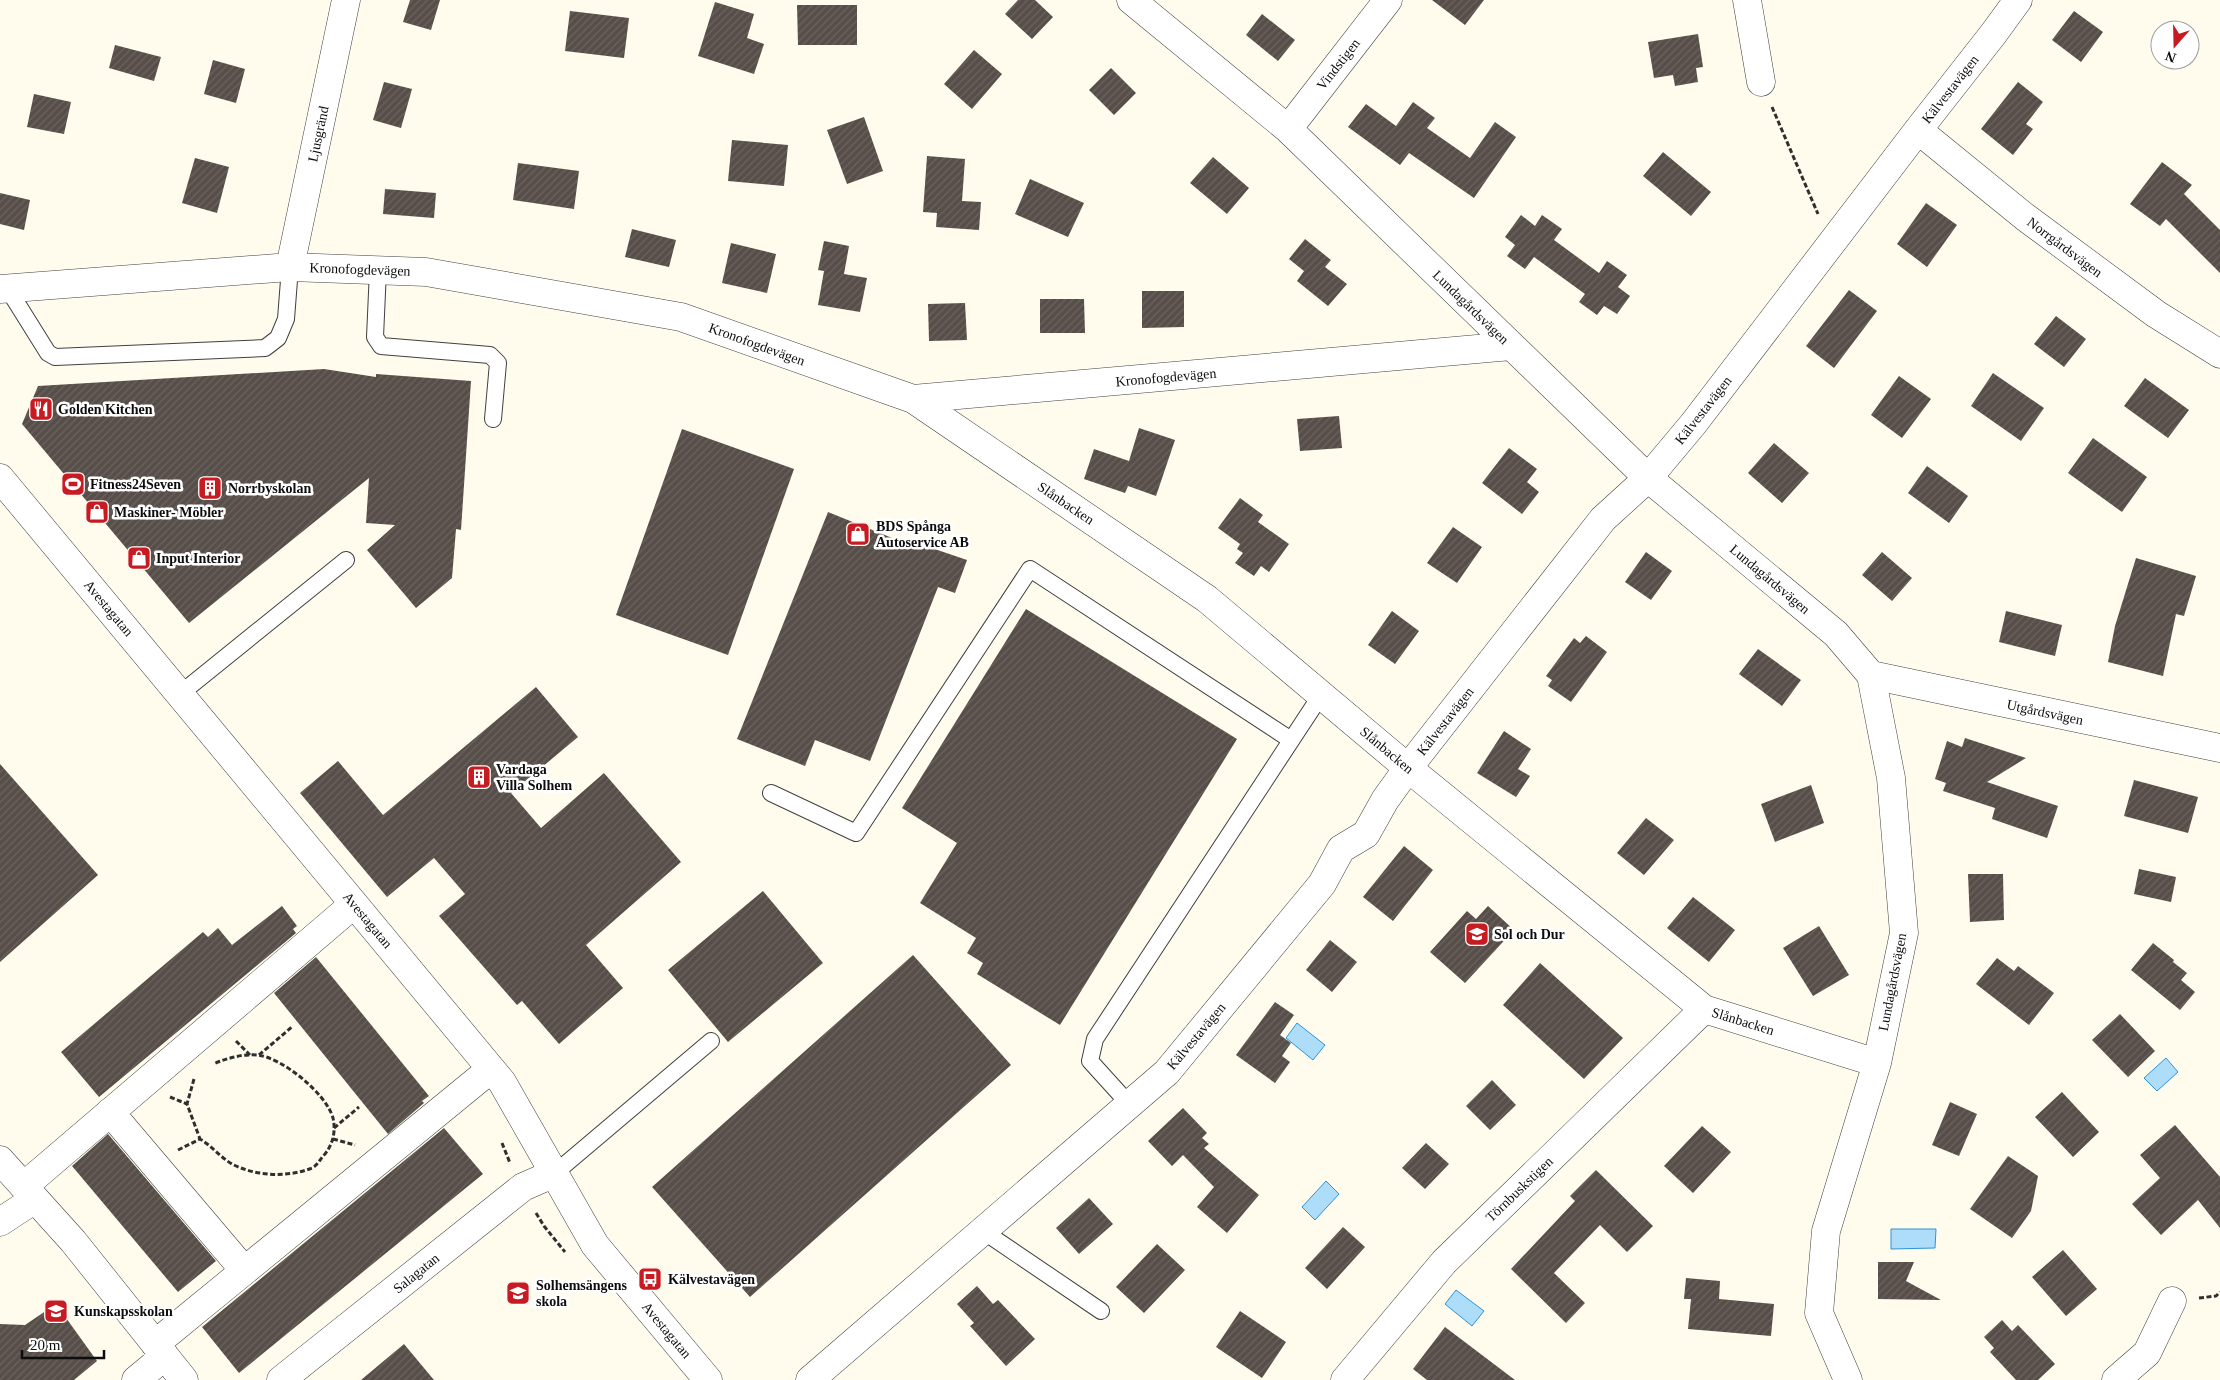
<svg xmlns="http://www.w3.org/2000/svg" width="2220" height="1380" viewBox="0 0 2220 1380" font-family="Georgia,serif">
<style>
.water{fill:#aeddfa;stroke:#2f92d7}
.building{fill:url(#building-hatch)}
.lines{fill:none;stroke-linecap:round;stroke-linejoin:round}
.lane-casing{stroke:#404040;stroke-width:18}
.street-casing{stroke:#404040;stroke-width:29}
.path{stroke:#2f2f2f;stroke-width:3;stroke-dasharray:5 2.5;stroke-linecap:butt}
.lane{stroke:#fff;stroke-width:16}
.street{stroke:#fff;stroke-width:28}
.labels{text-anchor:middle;stroke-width:5;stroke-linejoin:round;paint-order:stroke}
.street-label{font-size:14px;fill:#0d0d0d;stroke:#fff}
.poi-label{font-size:14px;font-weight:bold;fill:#0d0d0d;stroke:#fff;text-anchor:start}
</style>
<defs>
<pattern id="building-hatch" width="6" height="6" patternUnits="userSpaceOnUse" patternTransform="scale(1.25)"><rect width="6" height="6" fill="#574e49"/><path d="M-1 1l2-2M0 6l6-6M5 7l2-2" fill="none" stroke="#6a635f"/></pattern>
</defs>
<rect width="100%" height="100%" fill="#fffced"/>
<!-- water -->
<path class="water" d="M1297,1023L1325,1045L1313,1060L1286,1038Z
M2166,1058L2178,1072L2157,1091L2144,1078Z
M1326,1181L1339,1194L1315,1220L1302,1207Z
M1891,1229H1936L1935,1248L1891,1249Z
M1456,1290L1484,1311L1472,1326L1445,1304Z"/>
<!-- building -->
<path class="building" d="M410,0H440L431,30L403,22Z
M1018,0H1035L1053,17L1032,39L1005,14Z
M1432,0H1484L1465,25Z
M715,2L754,14L747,38L764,44L754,74L698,56Z
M797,5H857V45H798Z
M570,11L629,18L624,58L565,51Z
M2074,11L2103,32L2081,62L2052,40Z
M1262,14L1295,40L1278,61L1246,35Z
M1698,34L1703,67L1696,68L1698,82L1675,86L1673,75L1654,78L1648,42Z
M115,45L161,57L154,81L109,68Z
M974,50L1002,74L972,109L944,84Z
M213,60L245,69L236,103L204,94Z
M1111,68L1136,93L1114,115L1089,90Z
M384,82L412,89L401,128L373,120Z
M2018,82L2043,102L2026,124L2033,129L2013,155L1981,129Z
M34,94L71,102L64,134L27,127Z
M1413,102L1435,118L1427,128L1470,158L1495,122L1516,137L1474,198L1409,153L1400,165L1348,127L1366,104L1396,126Z
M864,117L883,171L847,184L827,130Z
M732,140L788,145L784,186L728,181Z
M1663,152L1711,192L1691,216L1643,176Z
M927,156L965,159L962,201L981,202L979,230L936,227L937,213L923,212Z
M1213,157L1249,188L1227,214L1190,183Z
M195,158L229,167L217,213L182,203Z
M2162,162L2192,185L2184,194L2220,230V273L2166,219L2160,226L2130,204Z
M518,163L579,171L574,209L513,200Z
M1030,179L1084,203L1068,237L1015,214Z
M385,189L436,193L434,218L383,214Z
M0,193L30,200L24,230L0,224Z
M1926,203L1957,225L1927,267L1897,244Z
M1521,215L1535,226L1542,215L1562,229L1554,240L1599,273L1607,261L1627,275L1618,287L1630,296L1617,314L1604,306L1597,315L1579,302L1585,294L1534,257L1525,269L1507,256L1515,245L1505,237Z
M632,229L676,240L669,267L625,257Z
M1305,239L1331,260L1325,267L1347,284L1328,306L1297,281L1304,271L1289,259Z
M824,241L849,246L844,274L867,278L860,312L818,305L824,271L818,270Z
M731,243L776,254L767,293L722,283Z
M1849,290L1877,311L1834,368L1806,346Z
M1142,291H1184V327L1142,328Z
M1040,299H1084L1085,333H1040Z
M965,303L967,340L929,341L928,304Z
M2056,316L2086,339L2064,367L2034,344Z
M324,369L376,377V374L471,381L461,530L456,529L452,578L416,608L367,550L395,525L366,523L369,478L189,623L22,424L38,386Z
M1993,373L2044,408L2021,441L1971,406Z
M1899,376L1931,399L1902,438L1871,415Z
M2145,378L2189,410L2168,438L2124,406Z
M1339,416L1342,448L1300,451L1297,419Z
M1139,428L1175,440L1156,496L1128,486L1125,493L1084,479L1094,449L1129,461Z
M682,429L794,469L728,655L616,615Z
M2093,438L2147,477L2122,512L2068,473Z
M1774,443L1809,473L1782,503L1748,473Z
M1509,448L1537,469L1527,482L1539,492L1522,514L1482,483Z
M1927,466L1968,496L1949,523L1908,493Z
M1240,498L1263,515L1258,522L1289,544L1269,572L1261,566L1254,576L1235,563L1243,553L1237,549L1240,544L1218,528Z
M828,512L912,546L914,542L967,560L955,593L938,587L870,761L815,740L805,766L737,739Z
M1453,527L1482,547L1457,583L1427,563Z
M1646,552L1672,571L1651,600L1625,582Z
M1882,552L1912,578L1892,601L1862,575Z
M2136,558L2196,576L2184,616L2176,614L2163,676L2108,662L2115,626Z
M1026,609L1237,739L1060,1025L977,974L983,963L967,953L976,938L920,903L957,843L902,808Z
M1392,611L1419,631L1395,664L1368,645Z
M2006,611L2062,625L2055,656L1999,642Z
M1586,636L1607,652L1571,702L1548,686L1552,680L1546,676L1574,638L1580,643Z
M1758,649L1801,680L1782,706L1739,674Z
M536,687L578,737L511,793L541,828L604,773L681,862L586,945L623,988L559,1044L522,1001L517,1005L439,916L465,894L434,858L387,897L300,793L338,761L383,815Z
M1504,731L1531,749L1518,769L1530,776L1516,797L1477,773Z
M1965,738L2026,758L1987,782L2058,806L2047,838L1992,819L1995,808L1943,791L1946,783L1935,779L1947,741L1962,747Z
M0,764L98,875L0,962Z
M2134,780L2198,797L2188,833L2124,816Z
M1811,785L1824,823L1775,842L1761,804Z
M1646,818L1674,840L1644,875L1617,853Z
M1404,846L1433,870L1393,921L1363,897Z
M2139,869L2176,877L2171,902L2134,894Z
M1968,874H2003L2004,920L1970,922Z
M763,891L823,963L728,1042L668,970Z
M1693,897L1735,930L1709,962L1667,928Z
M282,906L297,926L293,929L296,933L99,1097L61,1052L203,932L208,937L218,928L232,945Z
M1488,906L1514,930L1465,983L1430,952L1467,911L1476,919Z
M1819,926L1849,975L1813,996L1783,948Z
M1330,940L1357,962L1332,992L1306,970Z
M2153,943L2174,960L2173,962L2187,973L2181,980L2195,992L2180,1010L2131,970Z
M913,955L1011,1065L750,1297L652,1187Z
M316,957L429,1096L422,1101L424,1103L388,1134L274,993Z
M1997,958L2014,971L2018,966L2054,993L2029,1025L1976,984Z
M1540,963L1623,1038L1584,1079L1503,1005Z
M1275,1002L1294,1015L1280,1035L1291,1043L1282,1056L1290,1062L1275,1083L1236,1055Z
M2120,1014L2155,1051L2128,1077L2092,1040Z
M1492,1080L1516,1105L1490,1130L1466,1106Z
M2062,1092L2099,1132L2073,1157L2035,1117Z
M1950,1102L1977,1114L1959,1156L1932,1145Z
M1183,1108L1207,1133L1202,1138L1209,1144L1204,1148L1259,1195L1227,1233L1197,1207L1214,1187L1183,1155L1172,1166L1148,1141Z
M2175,1125L2220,1177V1228L2198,1200L2161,1235L2132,1204L2160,1178L2140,1155Z
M1702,1126L1731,1152L1693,1193L1664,1166Z
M444,1128L483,1174L239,1373L202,1327Z
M108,1134L216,1261L178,1292L72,1166Z
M1426,1143L1449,1164L1425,1189L1402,1168Z
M2008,1156L2038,1176L2031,1211L2012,1238L1970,1209Z
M1596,1170L1653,1226L1627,1252L1600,1225L1554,1273L1585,1303L1566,1323L1511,1269L1575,1201L1570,1196Z
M1089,1198L1113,1224L1079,1254L1056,1228Z
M1343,1227L1365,1247L1327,1289L1305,1268Z
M1157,1244L1185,1270L1144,1313L1116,1287Z
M2063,1250L2097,1289L2066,1316L2032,1277Z
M1878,1262H1914L1906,1281L1941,1300L1878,1299Z
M1686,1278L1720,1281L1719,1299L1774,1304L1771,1336L1688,1329L1691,1299H1684Z
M977,1286L993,1304L998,1300L1035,1339L1006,1366L970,1326L974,1323L957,1304Z
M56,1304L97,1361L74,1380H0V1324L25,1325Z
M1240,1311L1286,1342L1262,1378L1216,1347Z
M2002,1320L2012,1331L2018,1325L2055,1364L2038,1380H2016L1990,1352L1994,1348L1984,1337Z
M1445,1327L1515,1380H1427L1413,1369Z
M404,1344L434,1380H361Z"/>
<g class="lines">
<!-- lane casing -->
<g class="lane-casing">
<path id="lane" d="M378,270L375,337L381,346L490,355L498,363L493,419
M8,289L48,353L55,357L265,348L278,338L286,319L290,267
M180,694L346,560
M771,793L856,833L1030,569L1291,740
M1129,1104L1090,1061L1095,1039L1321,695
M555,1173L711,1041
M983,1231L1101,1311"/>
</g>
<!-- street casing -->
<g class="street-casing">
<path id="street" d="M1131,0L1288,129L1648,478L1836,634L1871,675L1891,778L1904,933L1877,1063L1826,1231L1819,1313L1848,1380
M1747,0L1761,82
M1288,129L1388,0
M1918,130L2025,217L2156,314L2220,354
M290,267L346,0
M0,289L290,267L426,272L681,317L913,399L1511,346
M913,399L1207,599L1408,768L1704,1009L1877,1063
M0,478L502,1082L595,1245L708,1380
M1871,675L2220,748
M110,1112L244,1270
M0,1160L73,1241L184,1380
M24,1186L354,904
M0,1222L35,1199
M155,1344L491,1069
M136,1380L165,1356
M281,1380L523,1187L555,1173
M810,1380L1167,1072L1322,884L1341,849L1366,834L1385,800L1408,768L1603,519L1648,478L1694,423L1918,130L1994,33L2018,0
M1345,1380L1444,1262L1704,1009
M2116,1380L2147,1353L2172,1301"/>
</g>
<!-- path -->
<path class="path" d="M1772,107L1818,214
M236,1041L250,1055
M259,1055L293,1026
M194,1079L187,1104L200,1139
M170,1097L187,1104
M334,1128L359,1107
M333,1139L355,1145
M502,1143L510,1163
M178,1150L200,1139C212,1146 220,1157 232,1164C255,1176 287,1178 312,1168C318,1165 320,1159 325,1154C333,1144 336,1131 333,1118C326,1093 282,1058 258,1055C241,1054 228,1058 213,1064
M536,1213L544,1226L565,1252
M2199,1298L2216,1296L2220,1292"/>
<!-- lane -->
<use href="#lane" class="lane"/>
<!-- street -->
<use href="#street" class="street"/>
</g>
<!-- icons -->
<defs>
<g id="restaurant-square" transform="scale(1.25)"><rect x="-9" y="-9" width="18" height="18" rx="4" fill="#c71b22" stroke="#fff"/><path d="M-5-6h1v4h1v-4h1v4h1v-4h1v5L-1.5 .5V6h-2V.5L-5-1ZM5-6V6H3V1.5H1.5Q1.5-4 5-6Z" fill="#fff"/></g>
<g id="stadium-square" transform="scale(1.25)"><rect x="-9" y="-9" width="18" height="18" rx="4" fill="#c71b22" stroke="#fff"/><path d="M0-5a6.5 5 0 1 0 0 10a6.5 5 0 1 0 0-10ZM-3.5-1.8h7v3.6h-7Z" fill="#fff"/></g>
<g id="building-square" transform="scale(1.25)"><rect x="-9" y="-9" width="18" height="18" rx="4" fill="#c71b22" stroke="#fff"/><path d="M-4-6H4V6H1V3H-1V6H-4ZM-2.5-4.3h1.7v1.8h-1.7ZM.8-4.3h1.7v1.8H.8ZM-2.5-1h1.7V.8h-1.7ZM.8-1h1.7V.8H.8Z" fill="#fff"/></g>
<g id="shop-square" transform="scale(1.25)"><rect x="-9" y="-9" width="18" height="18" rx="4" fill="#c71b22" stroke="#fff"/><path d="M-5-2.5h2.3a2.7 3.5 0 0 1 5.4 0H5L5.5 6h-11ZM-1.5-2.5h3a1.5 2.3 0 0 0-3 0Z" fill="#fff"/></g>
<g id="school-square" transform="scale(1.25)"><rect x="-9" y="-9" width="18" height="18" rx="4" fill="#c71b22" stroke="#fff"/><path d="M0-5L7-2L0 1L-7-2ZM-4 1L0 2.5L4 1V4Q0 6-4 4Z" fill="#fff"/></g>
<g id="bus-square" transform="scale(1.25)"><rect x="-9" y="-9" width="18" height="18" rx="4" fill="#c71b22" stroke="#fff"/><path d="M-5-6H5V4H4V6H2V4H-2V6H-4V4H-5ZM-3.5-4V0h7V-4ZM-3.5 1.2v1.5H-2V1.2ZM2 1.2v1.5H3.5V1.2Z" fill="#fff"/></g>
</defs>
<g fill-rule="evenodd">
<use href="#restaurant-square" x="41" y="409"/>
<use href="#stadium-square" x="73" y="484"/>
<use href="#building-square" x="210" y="488"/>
<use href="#shop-square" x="97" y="512"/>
<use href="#shop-square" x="858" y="534"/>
<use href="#shop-square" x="139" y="558"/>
<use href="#building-square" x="479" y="777"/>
<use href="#school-square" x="1477" y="934"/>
<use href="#bus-square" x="650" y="1279"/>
<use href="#school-square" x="518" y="1293"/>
<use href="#school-square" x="56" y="1311"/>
</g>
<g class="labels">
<!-- street labels -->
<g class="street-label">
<text transform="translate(1338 64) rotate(-52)" y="5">Vindstigen</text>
<text transform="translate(1950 89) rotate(-52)" y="5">Kälvestavägen</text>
<text transform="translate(318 134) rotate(-78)" y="5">Ljusgränd</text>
<text transform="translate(2065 247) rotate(37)" y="5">Norrgårdsvägen</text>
<text transform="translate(360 269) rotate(2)" y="5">Kronofogdevägen</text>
<text transform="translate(1471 307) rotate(44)" y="5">Lundagårdsvägen</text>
<text transform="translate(757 344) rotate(20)" y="5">Kronofogdevägen</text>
<text transform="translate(1166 377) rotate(-5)" y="5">Kronofogdevägen</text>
<text transform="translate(1703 410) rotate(-52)" y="5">Kälvestavägen</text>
<text transform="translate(1066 503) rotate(34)" y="5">Slånbacken</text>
<text transform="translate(1770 579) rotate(40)" y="5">Lundagårdsvägen</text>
<text transform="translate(109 608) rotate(50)" y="5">Avestagatan</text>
<text transform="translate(2045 712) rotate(12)" y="5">Utgårdsvägen</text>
<text transform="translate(1445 721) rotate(-52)" y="5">Kälvestavägen</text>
<text transform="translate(1387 750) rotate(40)" y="5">Slånbacken</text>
<text transform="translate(368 920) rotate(50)" y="5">Avestagatan</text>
<text transform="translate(1892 982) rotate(-79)" y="5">Lundagårdsvägen</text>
<text transform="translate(1743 1021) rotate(17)" y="5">Slånbacken</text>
<text transform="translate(1196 1036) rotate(-50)" y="5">Kälvestavägen</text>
<text transform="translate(1519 1189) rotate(-44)" y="5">Törnbuskstigen</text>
<text transform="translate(416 1273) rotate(-39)" y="5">Salagatan</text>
<text transform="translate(667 1330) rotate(50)" y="5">Avestagatan</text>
</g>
<!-- poi labels -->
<g class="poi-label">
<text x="58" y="414">Golden Kitchen</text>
<text x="90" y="489">Fitness24Seven</text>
<text x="228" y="493">Norrbyskolan</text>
<text x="114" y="517">Maskiner- Möbler</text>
<text x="876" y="531">BDS Spånga<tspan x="876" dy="16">Autoservice AB</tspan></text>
<text x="156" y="563">Input Interior</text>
<text x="496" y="774">Vardaga<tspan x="496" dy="16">Villa Solhem</tspan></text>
<text x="1494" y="939">Sol och Dur</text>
<text x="668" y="1284">Kälvestavägen</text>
<text x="536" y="1290">Solhemsängens<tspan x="536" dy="16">skola</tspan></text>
<text x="74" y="1316">Kunskapsskolan</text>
</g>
</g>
<!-- north arrow -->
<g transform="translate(2175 45) rotate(200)"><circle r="24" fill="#ffffff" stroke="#9e9e9e"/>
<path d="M0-4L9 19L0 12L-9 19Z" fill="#c71b22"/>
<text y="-8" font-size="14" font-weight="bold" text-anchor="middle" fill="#0d0d0d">N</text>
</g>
<!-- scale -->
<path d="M22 1350v8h82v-8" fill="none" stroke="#0d0d0d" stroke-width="2.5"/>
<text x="30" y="1350" font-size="15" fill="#0d0d0d" stroke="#ffffff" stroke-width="4" paint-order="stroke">20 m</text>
</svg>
